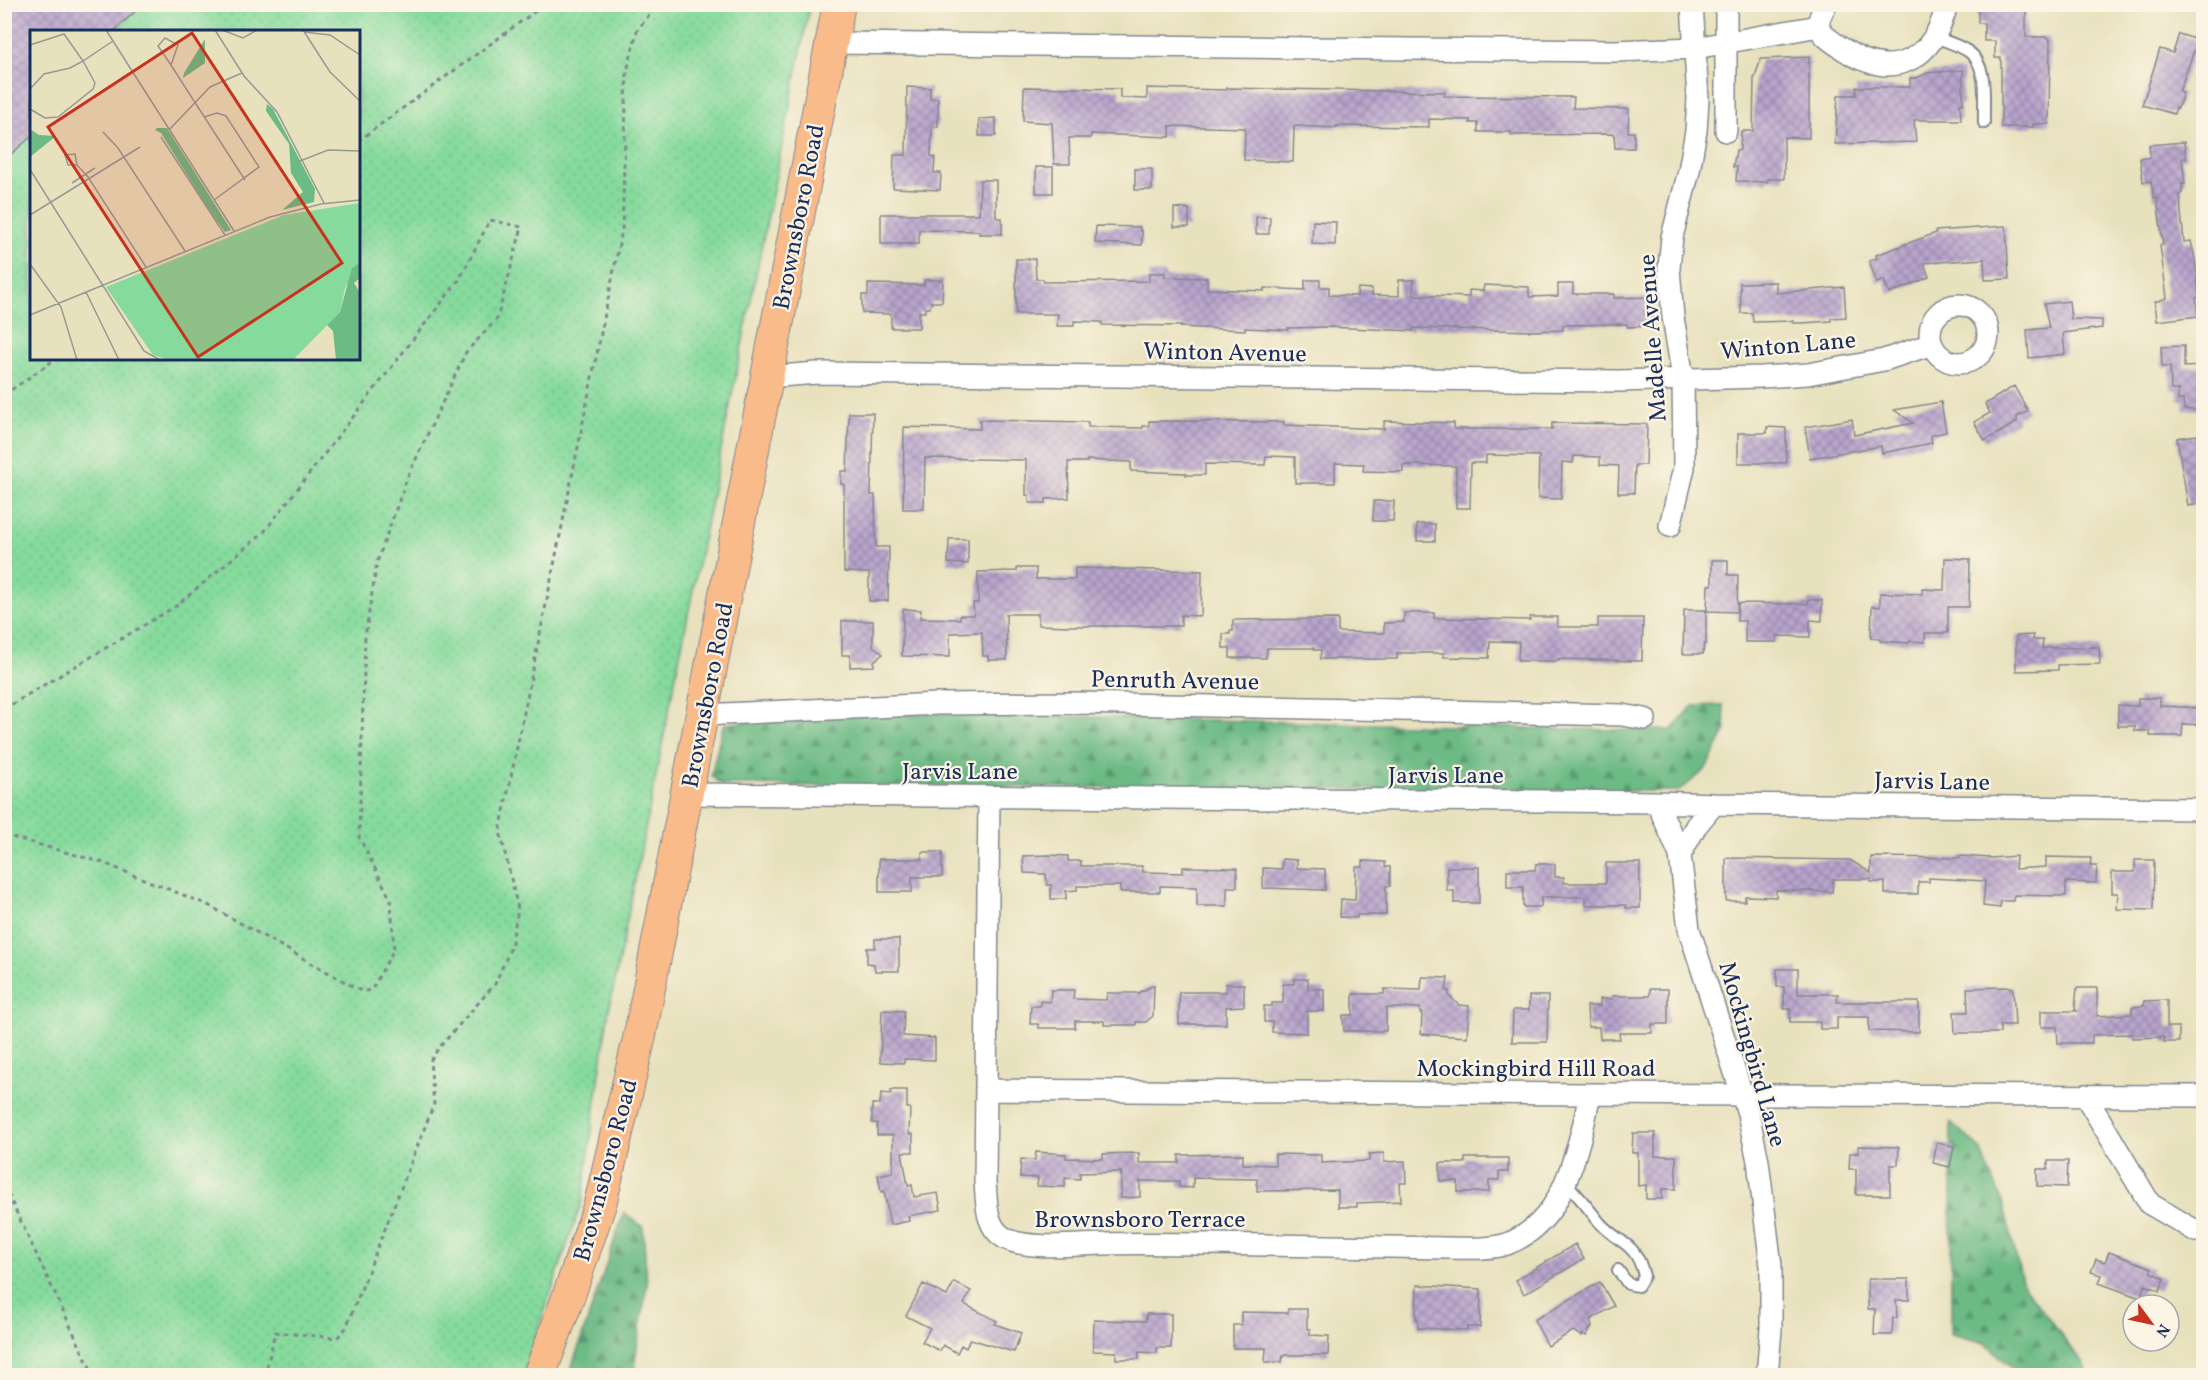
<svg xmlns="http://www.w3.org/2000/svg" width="2208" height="1380" viewBox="0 0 2208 1380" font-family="Vollkorn,serif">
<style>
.grass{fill:url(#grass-dots);stroke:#50847d;stroke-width:1.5;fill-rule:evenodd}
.forest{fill:url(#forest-firs);stroke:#447471;stroke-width:1.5}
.building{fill:url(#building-cross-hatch)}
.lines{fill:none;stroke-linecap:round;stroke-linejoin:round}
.lane-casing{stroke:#82888e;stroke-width:14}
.street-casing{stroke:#82888e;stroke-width:24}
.primary-casing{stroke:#82888e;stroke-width:34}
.path{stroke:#82888e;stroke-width:3;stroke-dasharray:4.5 4.5;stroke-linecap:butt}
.lane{stroke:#fff;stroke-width:10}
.street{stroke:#fff;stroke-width:21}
.primary{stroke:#fabb8b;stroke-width:32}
.labels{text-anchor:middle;stroke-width:4.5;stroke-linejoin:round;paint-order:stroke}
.street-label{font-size:24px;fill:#1b2f5e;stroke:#fcf5e5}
.inset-road{fill:none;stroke:#969a97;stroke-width:1.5}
.view{fill:#c8321e;fill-opacity:0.15;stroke:#c8321e;stroke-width:3}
.inset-edge{fill:none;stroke:#1b2f5e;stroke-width:3}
</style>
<defs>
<pattern id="grass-dots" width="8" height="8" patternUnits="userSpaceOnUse" patternTransform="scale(1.5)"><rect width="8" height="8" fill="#85da9c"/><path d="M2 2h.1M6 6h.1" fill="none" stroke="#72bb89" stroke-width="1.8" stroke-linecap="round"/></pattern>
<pattern id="forest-firs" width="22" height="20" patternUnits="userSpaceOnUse" patternTransform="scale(1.5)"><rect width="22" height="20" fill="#6cba84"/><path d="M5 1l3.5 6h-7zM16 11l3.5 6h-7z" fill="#58986f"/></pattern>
<pattern id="building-cross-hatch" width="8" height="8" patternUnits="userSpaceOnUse" patternTransform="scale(1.5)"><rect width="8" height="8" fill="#b9a4cc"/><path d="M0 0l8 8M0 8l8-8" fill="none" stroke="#9686a9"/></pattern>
</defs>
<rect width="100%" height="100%" fill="#fcf5e5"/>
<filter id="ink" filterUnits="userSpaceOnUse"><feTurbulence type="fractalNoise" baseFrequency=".0167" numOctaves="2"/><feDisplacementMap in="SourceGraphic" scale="12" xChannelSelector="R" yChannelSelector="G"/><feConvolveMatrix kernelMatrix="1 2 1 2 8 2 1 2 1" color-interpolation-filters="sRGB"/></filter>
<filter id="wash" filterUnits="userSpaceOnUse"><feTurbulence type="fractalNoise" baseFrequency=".008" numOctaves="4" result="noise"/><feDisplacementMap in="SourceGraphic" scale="24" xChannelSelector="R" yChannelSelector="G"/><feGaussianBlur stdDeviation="1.35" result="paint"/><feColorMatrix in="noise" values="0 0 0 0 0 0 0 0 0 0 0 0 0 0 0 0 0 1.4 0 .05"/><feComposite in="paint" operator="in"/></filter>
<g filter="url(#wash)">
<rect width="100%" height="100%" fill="#e8e1bd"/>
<!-- grass -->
<path class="grass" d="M5,5H810L608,1015L582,1201L523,1375H5ZM32,32H358V358H32Z"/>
<!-- forest -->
<path class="forest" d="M1723,705L1726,730L1705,770L1679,791L722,785L711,776L722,729L725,724L844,714H970L1611,730H1672L1693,706Z
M1951,1122L1980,1149L2003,1202L2023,1285L2082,1362L2088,1375H2020L1985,1343L1951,1334Z
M624,1212L643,1227L647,1285L635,1360L637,1375H569Z"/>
<g id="blocks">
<!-- building -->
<path class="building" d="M4,4H143L113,32H32V136L4,160Z
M1978,4H2026V37H2048L2050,40L2049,124H2033V127H2001V58H1995V41H1984V23H1978Z
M2179,34L2198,40L2179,92L2183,93L2178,108L2176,107L2174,114L2142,105L2160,49L2173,53Z
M1809,57V138L1784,137V179H1768L1767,182L1736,181L1737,167H1733L1736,150H1740L1741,131H1753L1754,79L1761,59Z
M1963,70V104H1960L1961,120H1914L1916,142L1835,144L1838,95H1856V87H1910V78H1917L1927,73Z
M907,87L930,88V99L938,98V127H932L931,156L935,157L934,173H941L940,190L893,188L894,155H906Z
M1024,87L1120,89V98L1147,99V88L1227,90V88L1445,92L1444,96L1574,97L1573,108L1629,109L1628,132H1634V148H1615L1614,134L1511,135V132H1478V123H1470V120L1429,119V127L1336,126V128L1294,126L1293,162L1244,160L1245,128L1170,126V137L1091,134V138H1069L1070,164H1054L1052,123L1023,121Z
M996,118V136H979V119Z
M2184,142L2186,158H2182L2185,184L2182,183V194L2180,195L2181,212L2184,242L2191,241L2195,259L2199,297L2196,298L2198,316L2157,321L2155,302L2167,298L2160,245H2163L2157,198H2154L2151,181L2143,182L2140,158H2150L2149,145Z
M1036,167H1053V193H1036Z
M1135,169H1152V190H1135Z
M980,180H996V215L997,218H1002V234H979V231L919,230V244H881V214H979Z
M1174,208L1189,209V227H1174Z
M1256,217H1270L1269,234H1256Z
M1313,221L1336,222L1335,245L1312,244Z
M1096,226L1140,227V231H1142V245L1095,243Z
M2006,226L2009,279L1985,280L1984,259L1924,263L1929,277L1889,294L1884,280L1877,283L1869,261L1877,258L1876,255L1936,233V231Z
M1016,259H1035L1036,279H1043L1044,282L1149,281V273H1165V277L1207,278V289L1264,291V288L1305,290V280H1320V287H1329V295L1357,296L1358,288L1372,289V295L1399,296V280H1414L1413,295L1469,297V290L1483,291L1484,285L1529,287V297L1558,296V284H1573V294H1614V298L1651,297L1652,326L1627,327V324L1563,325V330L1533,331L1413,328V331L1328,327L1288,328V330L1245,328V330L1181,327L1182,326L1102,325V322L1074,321V326H1057L1058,314H1016Z
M924,280H943L942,302H931L930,308H925V312H919V328H891V314L862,313V295H868V284L924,285Z
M1776,282V293L1844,287L1846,317L1831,318V321L1802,323H1793V321L1753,322L1752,313H1741L1740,283Z
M2069,301L2071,319L2102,320V328L2063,333L2065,354L2029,358L2027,330L2049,328L2044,304Z
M2184,346V367L2201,366L2202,378H2204V409L2184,410L2183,400H2178V390H2171L2170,367H2162L2161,347Z
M2014,386L2028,411L2017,417V422L1985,441L1974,422L1990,413L1985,404Z
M1941,402L1946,432L1931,435L1932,443L1882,453L1881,446L1810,458L1805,427L1852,419L1854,435L1913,423L1894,410Z
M849,413H873L871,495H875L876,547H889L888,601H869V573L844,572V484H841V471H847Z
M980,420L1088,422V427L1143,428V426H1149V421L1284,422V425L1384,429V421L1454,423V429H1552V423L1647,424L1646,465H1635L1634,493H1618L1619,466L1600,465V457L1574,456L1573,463L1562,462L1561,499L1538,498L1539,456L1486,455V463H1471L1470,508H1456V466L1403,465V472L1363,471L1364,464L1335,463V483H1295V457L1266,456L1265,465L1205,464V475H1186V473L1131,471V462L1087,460V462H1068L1069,498L1046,499V503H1029V495H1026V460L925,458L924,509H903L904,427L980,429Z
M1767,427L1786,428V463H1738V433H1767Z
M2197,435L2200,455L2204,454V503L2188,506L2177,438Z
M1374,501H1394L1393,521H1373Z
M1417,524H1435V541H1417Z
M949,539H968V564L948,563Z
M1945,558L1970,559L1969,607H1948V633H1925V642L1910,641L1909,643L1880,641V638H1871L1872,606L1880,607V593L1922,594V589L1944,590Z
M1712,560H1728V575H1738L1737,612L1707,611L1708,585H1712Z
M1017,568H1036V579H1075V568L1202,571L1201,616L1181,615V626H1071L1038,625V614H1006L1007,660H988V656H983L982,632L950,633V657L902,656L903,609L921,610L920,618L960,619V615H974L973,603H978V572L1017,571Z
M1808,600H1822V621L1810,620V637L1777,636V642H1745V621H1737L1738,603L1808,604Z
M1684,610H1706V644H1704L1703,654H1683Z
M1404,613H1434V618L1530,620V617H1558L1557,627H1598V618H1643L1642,661L1558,659V661H1518L1519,642L1490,641L1489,658L1444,657V653H1397V659H1320L1321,650H1314V648H1267L1266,658H1230V648H1223V634H1230V631H1233V620L1338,619V632L1384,633V623L1404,622Z
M842,621H873V646L883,654L874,661V666L850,667V655H842Z
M2033,635V640H2043L2042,648L2099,647L2100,664L2058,665V670L2016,671V636Z
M2138,698H2160V706L2204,708V725L2183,724L2182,736H2150V731H2135V726H2118V705L2138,706Z
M922,852H942V877H912V892H879V859H922Z
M1048,855L1068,856V861H1081V866H1142L1143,872L1183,873V867L1237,868V887H1227V906H1197V887L1160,886V892H1120V886H1077V890L1066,891V899H1051V885H1047L1046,874L1024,873L1023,856Z
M1960,856L1991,858L2016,856L2015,869L2046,867V857L2091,858L2090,866H2097L2096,883L2066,882V896L2014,895L2013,901H2001L2000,908L1983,906L1985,881L1929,878V882H1918V894H1885V882H1871V879H1833L1832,892L1776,890V897L1745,896V901H1726V858L1850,860L1871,873V857L1960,858Z
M1282,859L1297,860V868L1325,869V890L1263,888V868L1282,869Z
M2135,860H2154L2153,910L2117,909L2118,893H2112V872H2135Z
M1363,861L1385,862V867H1390V886H1386V915H1357V918L1340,917L1341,899L1355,900L1356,867H1363Z
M1606,863H1640V908H1626V905H1586V897H1541V907H1523V887H1507V870H1535L1536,864H1555V877H1564V883H1606Z
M1447,867H1479V903H1454V891H1447Z
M875,939H899V971H875L874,964L867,963V948H875Z
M1777,969H1798V994H1838L1837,1002H1919V1032L1869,1031V1017H1837V1029H1820V1022H1790V1009H1784V987H1777Z
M1422,977L1448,978L1446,991H1449V996L1459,1005L1469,1006L1467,1037L1421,1034L1422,1013H1420V1008H1386V1031H1344L1343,1015H1353V994H1384V989L1421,990Z
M1294,979H1308V989H1324V1011H1307V1033L1272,1032V1022H1264V1006H1272V1003H1283V984H1294Z
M1226,984H1244V1006L1226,1007V1024H1179V992H1226Z
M1154,985L1153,1016L1146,1022H1136V1025H1104V1021H1075V1028H1039L1038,1024H1030L1031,1006H1040V1001L1050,1002L1051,990H1074L1073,999L1106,1000L1107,993H1138Z
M2009,987L2013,988L2015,1025H2000V1033H1955L1954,1012H1968L1967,988Z
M2077,988H2097V1016L2132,1014V1007L2144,1006V1001L2167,1000V1027H2179V1042H2164V1037L2132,1038V1034L2092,1035V1043H2058L2057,1027H2041V1011H2077L2075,1009Z
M1650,989H1668V1024H1652V1033H1619L1620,1039H1600L1599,1027H1588L1587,1006H1600V999H1612V996H1650Z
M1529,996H1548L1547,1042H1512L1513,1010H1529Z
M882,1010L904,1011L903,1036L935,1038V1060L904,1059V1063L880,1062Z
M891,1090H907V1108H910L909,1134H913V1152H902L908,1186L912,1185L914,1197L938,1193L941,1210L908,1216L909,1221L890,1225L884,1191L881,1192L878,1175L893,1172V1135H877V1123H872V1104H880L881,1093L891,1094Z
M1633,1133H1655V1156H1676V1189H1662V1199H1646V1185L1638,1186V1153H1632Z
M1937,1143L1954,1146L1950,1167L1933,1163Z
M1858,1146L1899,1147L1898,1165H1890V1195H1856V1169H1849L1850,1153H1858Z
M1036,1152L1066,1154V1158L1103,1159V1154L1139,1153V1163H1179V1155L1243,1154V1164L1275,1165V1154L1321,1155V1163L1369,1161V1154L1384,1153V1162L1405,1161L1406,1183H1400L1401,1201L1357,1203V1207H1338V1190L1257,1191V1179L1193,1178V1188L1179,1187V1181H1140V1197L1121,1198V1172L1080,1173V1179L1065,1178V1187L1037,1186L1038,1178L1020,1177L1021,1159L1035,1160Z
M1465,1158H1508V1172H1499V1180H1489V1192H1458V1181H1440V1163H1465Z
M2048,1161H2068L2067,1187L2037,1186V1169H2048Z
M1575,1244L1584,1259L1524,1294L1516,1280Z
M2109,1252L2152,1268L2150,1272L2164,1278L2160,1291L2145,1285L2140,1298L2099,1283L2102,1275L2091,1272L2096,1259L2105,1262Z
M1868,1279H1909V1300H1896L1897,1318H1893L1892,1335H1874L1875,1309H1868Z
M954,1282L971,1291L964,1304L997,1321L995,1324L1021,1333L1014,1352L970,1339L966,1348L961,1345L957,1353L943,1345L940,1351L922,1342L930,1328L906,1316L923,1284L947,1296Z
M1600,1282L1614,1306L1590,1320L1592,1326L1586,1336L1583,1334L1582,1336L1573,1331L1548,1346L1534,1320Z
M1417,1285L1481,1289L1480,1327H1467V1330L1418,1328V1319H1416Z
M1288,1309H1307V1329H1310V1335L1329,1336L1328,1355H1283L1282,1362H1265L1266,1348H1233V1325H1241V1312L1288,1313Z
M1146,1314H1171V1348H1157V1353L1139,1352V1359H1116V1352L1093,1351L1094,1320L1146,1321Z"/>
</g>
</g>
<g filter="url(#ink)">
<use href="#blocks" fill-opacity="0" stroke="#82888e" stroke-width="1.5"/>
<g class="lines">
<!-- lane casing -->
<g class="lane-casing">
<path id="lane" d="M1934,37C1946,41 1959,45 1969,52C1989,66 1983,102 1984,123
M1566,1183C1578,1195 1589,1209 1600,1223C1620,1245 1636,1241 1644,1276L1638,1286L1628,1284L1618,1270"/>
</g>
<!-- street casing -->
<g class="street-casing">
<path id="street" d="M1826,4C1823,11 1817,20 1819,27C1822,36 1836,44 1843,49C1893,83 1934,60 1947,4
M832,43L1614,51L1695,48L1819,26
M1726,131V4
M1930 334a29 29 0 1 1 58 0a29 29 0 1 1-58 0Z
M767,377L817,373L1618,381L1762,377L1808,374L1884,360L1932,344
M1670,526L1684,468L1683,378L1673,317L1669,268L1672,237L1689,171L1696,131L1698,99L1692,4
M703,715L938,704L1077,703L1622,715L1645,719
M687,794L1657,802L1714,804L2204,809
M989,797L985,1183C987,1202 985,1225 1003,1237C1024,1251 1079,1244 1106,1244C1141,1243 1176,1244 1210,1244C1289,1245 1368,1247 1447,1248C1466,1248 1488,1250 1507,1244C1548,1228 1564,1192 1576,1152C1582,1132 1587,1114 1589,1094
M1657,802L1680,855L1689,929L1748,1113L1758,1161L1771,1266V1329L1767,1376
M1680,855L1696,826L1714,804
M986,1090L1742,1095L2204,1096
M2085,1095L2150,1204L2196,1231H2204"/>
</g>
<!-- primary casing -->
<g class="primary-casing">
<path id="primary" d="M539,1376L568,1298L600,1204L640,1035L839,4"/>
</g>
<!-- path -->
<path class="path" d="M358,141L545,4
M4,395L57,358
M4,709L176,606L264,532L459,280L490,220L522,227L497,319L466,352L408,476L377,562L365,637L359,837L391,900L394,949L372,989L363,992L208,905L101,862L4,835
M4,1186L94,1376
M265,1376L275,1332L337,1338L346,1328L434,1104L430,1061L438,1049L495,984L511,947L518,909L500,831L622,230L627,71L637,31L654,8L659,4"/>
<!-- lane -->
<use href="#lane" class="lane"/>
<!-- street -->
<use href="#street" class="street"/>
<!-- primary -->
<use href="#primary" class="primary"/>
</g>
</g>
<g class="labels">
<!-- street labels -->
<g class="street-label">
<text transform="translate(798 217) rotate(-79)" y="8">Brownsboro Road</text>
<text transform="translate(1652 338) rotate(-94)" y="8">Madelle Avenue</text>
<text transform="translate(1788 345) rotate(-5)" y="8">Winton Lane</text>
<text transform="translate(1225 352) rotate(1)" y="8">Winton Avenue</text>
<text transform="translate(1175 680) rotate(1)" y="8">Penruth Avenue</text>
<text transform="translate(707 695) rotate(-79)" y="8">Brownsboro Road</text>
<text x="960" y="779">Jarvis Lane</text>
<text x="1446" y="783">Jarvis Lane</text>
<text transform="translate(1932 781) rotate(1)" y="8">Jarvis Lane</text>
<text transform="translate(1753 1054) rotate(74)" y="8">Mockingbird Lane</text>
<text x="1536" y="1076">Mockingbird Hill Road</text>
<text transform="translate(605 1170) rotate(-75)" y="8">Brownsboro Road</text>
<text x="1140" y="1227">Brownsboro Terrace</text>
</g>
</g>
<!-- overview -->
<g transform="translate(30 30)">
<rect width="330" height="330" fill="#e8e1bd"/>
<path d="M330,173V233L315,258L310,282L263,330H139L123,325L76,257L254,185Z" fill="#85da9c"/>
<path d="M175,9V33L153,48L154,43ZM237,74L243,79L285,159L284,172L252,180L273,162L261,143L259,114L236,81ZM127,98H137L201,200L195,202L177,177L131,103L125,100ZM0,99L9,105L26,106L0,127ZM330,233V248L324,253L329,261L330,330H306L303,301L297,295L310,282L322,238Z" fill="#6cba84"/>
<path class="inset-road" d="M76,0L204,201M185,0L214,46L247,82L294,173M192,0L213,8L227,0M273,0L300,42L330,71M274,2L300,5L330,25M0,15L34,4L53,31L83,11M141,35L148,15L135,8L128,16L141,35L164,71L215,150M0,59L14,44L40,38L53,31L65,53L63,59L28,87L15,88L0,79M174,87L187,83L196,86L229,137L184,170M139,100L180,57L212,43M73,102L88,118L155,221M131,107L195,205M270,131L298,120L330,121M47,135L45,124L35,125L38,135H47L58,147L116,237M1,141L114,321L130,330M42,153L65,138M0,185L110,117M0,234L31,277L47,330M56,262L89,330M0,285L240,187L291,174L330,170"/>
<path class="view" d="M162,3L312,233L168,327L18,97Z"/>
<rect width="330" height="330" class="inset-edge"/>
</g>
<!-- margin -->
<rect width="2208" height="1380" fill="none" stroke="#fcf5e5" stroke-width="24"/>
<!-- north arrow -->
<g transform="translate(2151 1323) rotate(123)"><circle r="28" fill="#fcf5e5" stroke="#a2a6af" stroke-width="1.5"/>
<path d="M0-4.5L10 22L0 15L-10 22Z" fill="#c8321e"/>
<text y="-9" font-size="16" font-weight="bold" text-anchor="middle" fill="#1b2f5e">N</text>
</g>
</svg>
